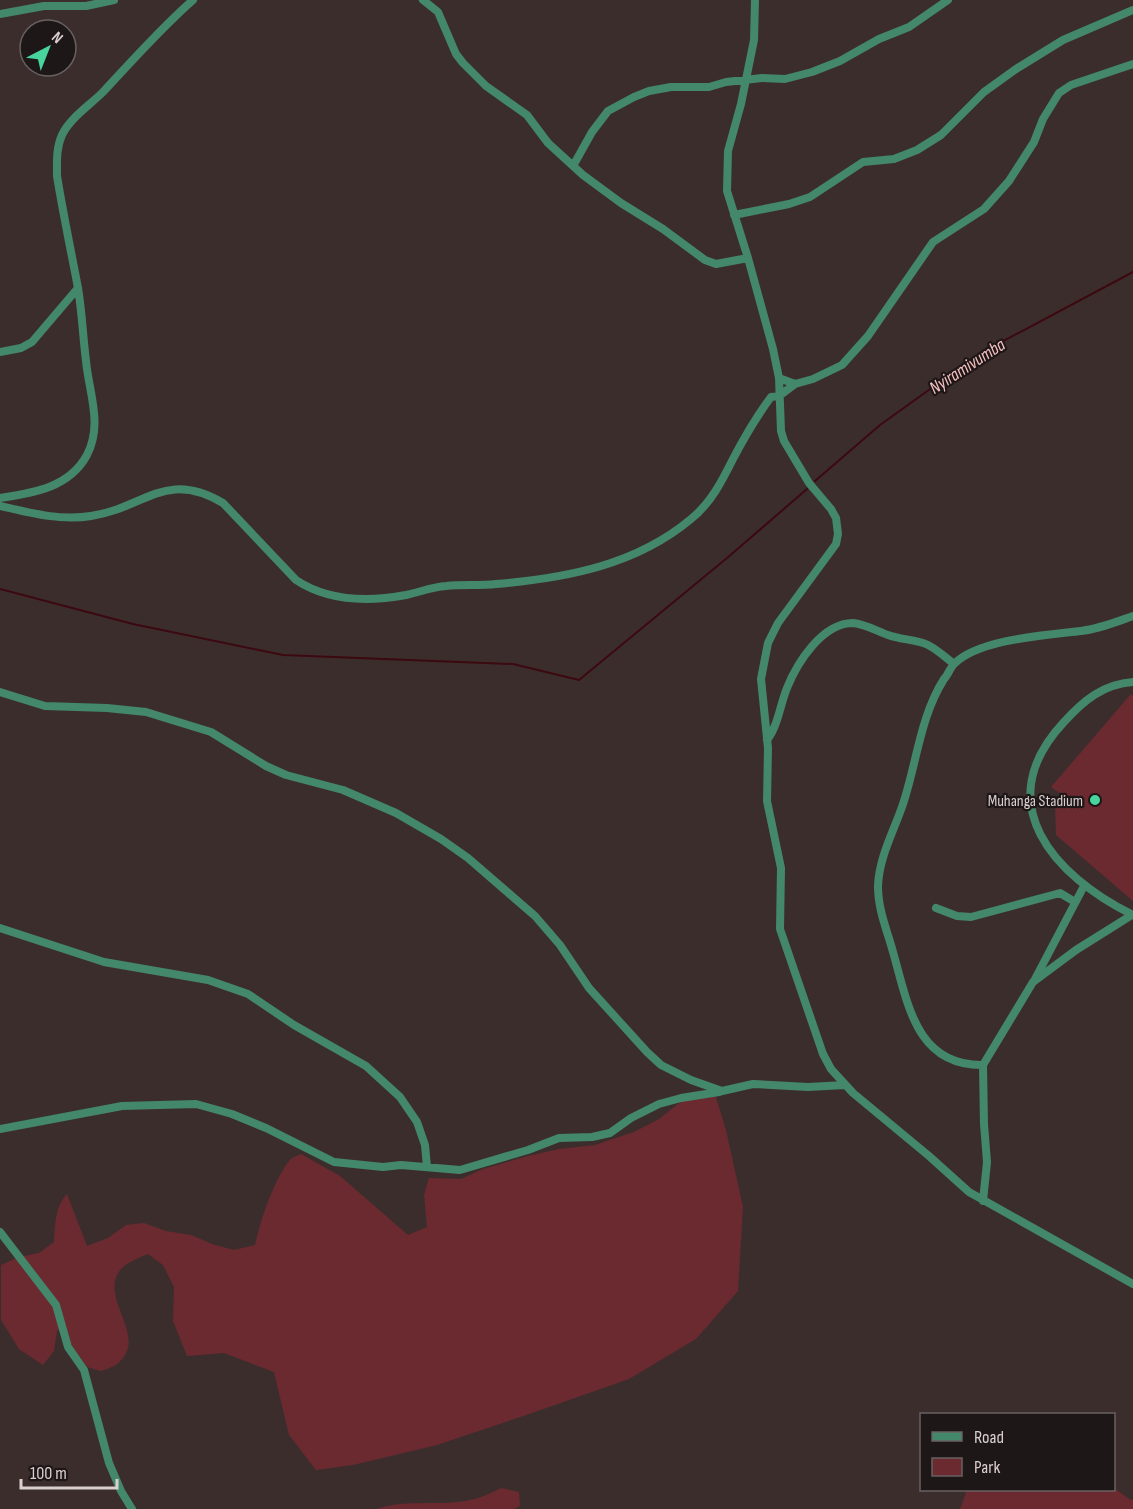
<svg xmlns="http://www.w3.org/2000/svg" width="1133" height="1509" viewBox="0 0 1133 1509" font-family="'Sofia Sans Condensed',sans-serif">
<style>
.green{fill:#6a2a30}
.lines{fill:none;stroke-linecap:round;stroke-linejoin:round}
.stream{stroke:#3c0911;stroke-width:2}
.minor{stroke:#43886a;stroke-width:8}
.poi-dot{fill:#47d49d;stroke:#1e1717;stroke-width:2}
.labels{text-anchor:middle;stroke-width:4.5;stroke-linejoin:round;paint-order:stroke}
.poi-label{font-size:16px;fill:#dacfcf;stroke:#1e1717;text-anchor:end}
.water-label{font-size:18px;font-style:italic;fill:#f7c0c1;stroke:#1e1717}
</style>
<rect width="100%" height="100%" fill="#3c2d2d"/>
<!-- green -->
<path class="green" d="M1131,694L1133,696V901L1056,835L1055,805L1061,794L1051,787Z
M714,1091L726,1130L743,1207L738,1291L696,1339L629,1379L535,1412L437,1445L353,1465L316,1470L289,1435L274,1372L224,1353L187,1356L173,1321L174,1287L163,1265L148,1254C138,1258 122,1264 117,1275C104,1304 148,1338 118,1363C114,1367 106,1369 101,1371L87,1367L73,1348L63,1327L57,1331L54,1351L43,1365L19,1349L1,1320V1265L19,1257L39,1253L54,1242C55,1225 55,1207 67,1194L87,1246L108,1238L126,1225L144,1223L166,1231L191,1235L212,1244L234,1250L255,1245C261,1219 273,1182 289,1161C292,1157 297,1156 301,1154L340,1176L408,1235L427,1227L424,1195L429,1178L461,1179L483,1169L528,1156L559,1149L595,1145L634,1132L659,1119L683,1100Z
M501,1488L519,1492L520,1506L514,1509H377C404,1499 437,1506 465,1501C479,1499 489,1494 501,1488Z
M1114,1488L1129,1499L1133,1500V1509H960L967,1490Z"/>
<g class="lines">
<!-- stream -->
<path class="stream" d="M815,481L880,425L979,354L1133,272
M0,589L133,624L283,655L513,664L579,680L727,558L807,489"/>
<!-- minor -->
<path class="minor" d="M423,0L438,12L456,54L463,63L486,86L527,115L548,143L583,175L621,203L663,229L705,260L716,264L748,258
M755,0L754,40L741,104L728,151L727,191L748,258L773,349L779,378L781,431L784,441L809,483L831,509L836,518L838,534L836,544L778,623L768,643L761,679L768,748L767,801L781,868L780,929L823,1054L831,1069L853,1093L929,1156L969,1192L1133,1284
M0,14L44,6H86L114,0
M573,166L592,132L608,111L634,97L649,91L671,87H709L726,82L762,78L785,79L812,72L840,61L879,39L909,27L948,0
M734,215L789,204L810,197L863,162L894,159L917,150L941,135L984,92L1016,69L1063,40L1133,10
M0,352L21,348L32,342L78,288
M779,378L795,384L813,379L842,365L868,336L933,242L984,209L1009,181L1034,142L1043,119L1059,93L1071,85L1133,64
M0,498C33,493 69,488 87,455C103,424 89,393 86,361C83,337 82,312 78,288C71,251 63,213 57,176C57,162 56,148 62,135C70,118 90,105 103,92C133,60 160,29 193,0
M0,506C30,513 61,521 91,516C145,508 165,469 223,503L296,580C329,602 368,602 406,595C420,592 432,587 446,586C463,584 479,586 496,584C567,578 636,565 691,519C711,503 722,481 733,459C744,438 757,416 771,397L779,396L795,384
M1133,682C1103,684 1083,701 1064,722C988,803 1054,876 1133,915
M0,692L45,706L107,708L146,712L211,732L266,766L286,775L343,790L396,813L441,839L468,858L535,916L560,945L589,988L647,1052L661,1065L691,1080L722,1091L753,1084L808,1087L845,1085
M767,740C778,726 780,705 787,688C797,663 822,623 853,623C865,624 877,631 888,635C901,640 916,639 928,645C938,650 946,658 954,664
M936,908L957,916L971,917L1060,893L1075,902
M0,928L104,962L208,980L248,994L294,1025L366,1066L400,1097L417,1122L425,1145L427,1167
M1034,981L1084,886
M983,1065C916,1066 908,1004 893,952C887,930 878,910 878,886C879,857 894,831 903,804C917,762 920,717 944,679C948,675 950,668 954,664C979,639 1047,635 1081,631C1099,629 1116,622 1133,616
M0,1129L122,1106L196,1104L232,1114L266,1128L334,1162L383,1167L401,1165L460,1170L528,1150L559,1138L592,1137L610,1133L631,1118L659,1104L681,1098L719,1092
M983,1201L987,1162L984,1124L983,1065L1033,982L1076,950L1132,915
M0,1232L56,1305L68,1347L84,1370L109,1463L121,1491L132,1509"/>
</g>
<!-- markers -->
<circle class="poi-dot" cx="1095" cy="800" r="6"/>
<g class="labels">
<!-- poi labels -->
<g class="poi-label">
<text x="1083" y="806">Muhanga Stadium</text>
</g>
<!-- water labels -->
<g class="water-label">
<text transform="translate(967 366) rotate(-33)" y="6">Nyiramivumba</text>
</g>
</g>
<!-- legend -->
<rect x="920" y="1413" width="195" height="78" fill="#1e1717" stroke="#696161" stroke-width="1.5"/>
<rect x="932" y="1432" width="30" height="9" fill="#43886a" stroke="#696161" stroke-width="1.5"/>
<text x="974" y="1443" font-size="18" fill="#dacfcf">Road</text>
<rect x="932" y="1458" width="30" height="18" fill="#6a2a30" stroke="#696161" stroke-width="1.5"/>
<text x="974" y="1473" font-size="18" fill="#dacfcf">Park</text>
<!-- north arrow -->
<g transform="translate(48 48) rotate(42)"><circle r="28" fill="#1e1717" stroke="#696161" stroke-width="1.5"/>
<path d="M0-4.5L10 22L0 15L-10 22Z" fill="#47d49d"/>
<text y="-9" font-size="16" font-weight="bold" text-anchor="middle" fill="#dacfcf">N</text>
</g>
<!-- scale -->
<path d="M21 1479v9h96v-9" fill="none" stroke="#dacfcf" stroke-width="3"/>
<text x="30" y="1479" font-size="18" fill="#dacfcf" stroke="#1e1717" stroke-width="4.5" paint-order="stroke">100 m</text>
</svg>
